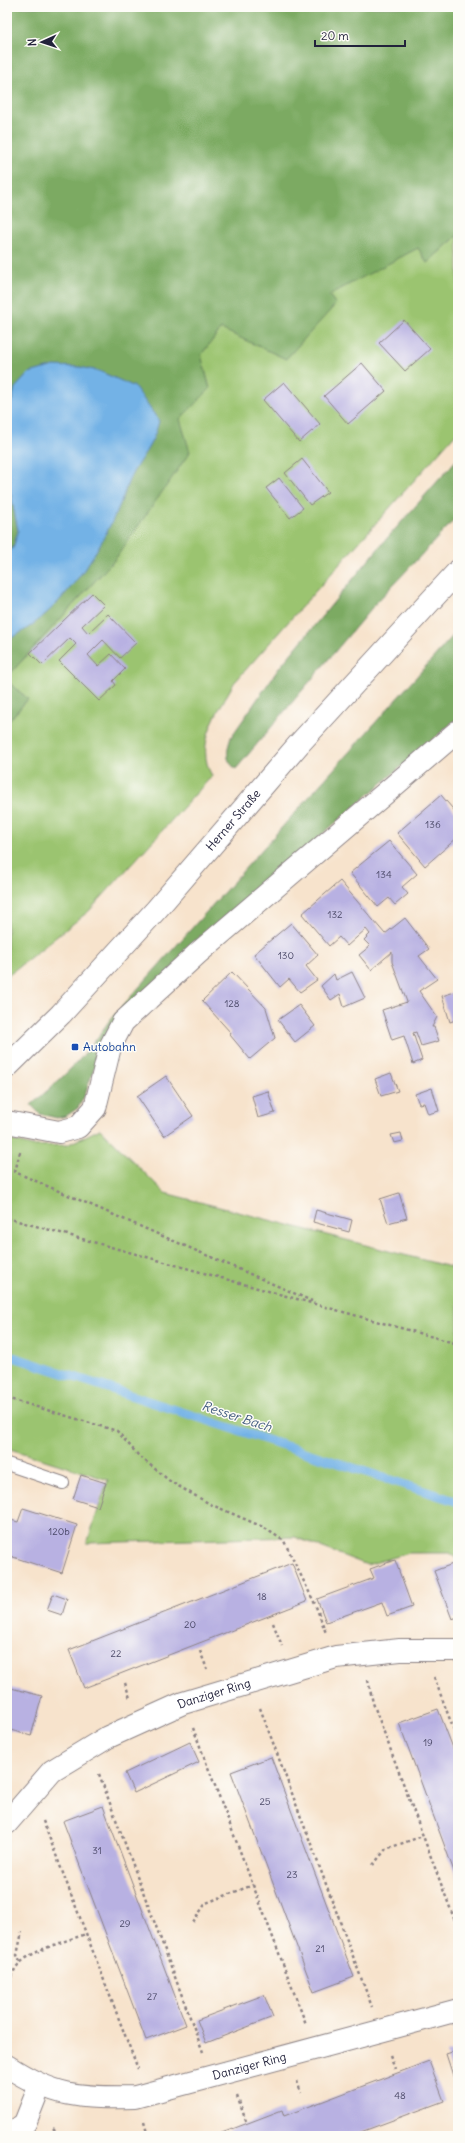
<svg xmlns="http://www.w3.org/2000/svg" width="465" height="2143" viewBox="0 0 465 2143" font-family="Delius,sans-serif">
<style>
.green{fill:#9bc470;stroke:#5e7356}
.forest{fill:#7caa62;stroke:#4f664e}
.water{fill:#73b2e6;stroke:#4a6a90}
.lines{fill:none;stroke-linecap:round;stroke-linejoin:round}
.stream{stroke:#73b2e6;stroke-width:9}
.building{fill:#b8b1e2}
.service-casing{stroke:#8c8284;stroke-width:14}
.minor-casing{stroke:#8c8284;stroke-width:24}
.secondary-casing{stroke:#8c8284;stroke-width:24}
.path{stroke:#8c8284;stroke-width:2.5;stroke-dasharray:3 3;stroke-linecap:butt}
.service{stroke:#fff;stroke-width:12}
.minor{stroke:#fff;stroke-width:22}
.secondary{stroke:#fff;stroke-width:22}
.transit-dot{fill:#1a4fb4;stroke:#fdfcf7;stroke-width:1.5}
.labels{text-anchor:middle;stroke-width:3;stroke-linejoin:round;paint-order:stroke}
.number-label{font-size:10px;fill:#484665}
.street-label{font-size:12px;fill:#22223b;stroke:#fdfcf7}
.transit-label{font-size:12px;fill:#164399;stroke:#fdfcf7;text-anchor:start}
.water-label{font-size:13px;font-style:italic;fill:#425c7f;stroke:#fdfcf7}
</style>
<rect width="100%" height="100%" fill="#fdfcf7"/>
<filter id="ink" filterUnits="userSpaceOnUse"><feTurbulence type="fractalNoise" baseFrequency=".025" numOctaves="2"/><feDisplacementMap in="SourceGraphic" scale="8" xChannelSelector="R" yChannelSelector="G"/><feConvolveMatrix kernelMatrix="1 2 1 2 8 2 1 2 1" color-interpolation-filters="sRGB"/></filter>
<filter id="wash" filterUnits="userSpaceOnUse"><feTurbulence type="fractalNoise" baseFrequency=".012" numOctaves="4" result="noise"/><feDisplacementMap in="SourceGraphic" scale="16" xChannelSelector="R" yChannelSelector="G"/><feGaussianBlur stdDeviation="0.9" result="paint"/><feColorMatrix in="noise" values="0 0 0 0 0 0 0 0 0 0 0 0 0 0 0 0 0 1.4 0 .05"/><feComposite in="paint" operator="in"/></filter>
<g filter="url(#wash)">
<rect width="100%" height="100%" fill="#f7e3cc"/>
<!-- green -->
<path class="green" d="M458,235V431L234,683C218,712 194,743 212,776L89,911L7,976V723L28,699L7,681V677L116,558L180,419L210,389L201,355L221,329L328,295L418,247L427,263Z
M100,1129L165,1193L458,1269V1559L450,1553H409L367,1565L295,1537L87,1543L108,1480L7,1448V1139L32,1146L67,1145Z"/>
<!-- forest -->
<path class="forest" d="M7,7H458V235L427,263L418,248L329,295L336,304L286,359L221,329L201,355L210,389L180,419L190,452L116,558L7,677Z
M458,458V516L376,603L236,769C224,760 227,750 231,737L279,668L382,544Z
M458,630V718L222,920L107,1032L84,1097L78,1108L66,1116L57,1118L40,1114L31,1105C62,1078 87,1056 109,1021Z
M7,681L28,699L7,723Z"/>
<!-- water -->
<path class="water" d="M54,366L80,367L99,371L135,387L159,421C153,447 140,457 129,480C125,490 122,501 117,511C95,560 57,617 7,640V553L13,548L18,531L7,475L9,412L15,388L29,373Z"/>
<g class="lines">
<!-- stream -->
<path class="stream" d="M7,1355L458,1502"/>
</g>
<g id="blocks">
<!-- building -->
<path class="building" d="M404,320L430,349L405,371L379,343Z
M362,363L386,391L348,424L324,396Z
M284,382L320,424L299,442L263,400Z
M302,459L328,492L310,505L285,473Z
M279,478L303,508L290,518L266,488Z
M92,593L104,605L82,626L88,633L108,614L136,643L120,658L103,640L88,655L98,666L111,654L125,669L113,681L116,685L99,701L59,661L76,644L70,638L42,665L30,653Z
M441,795L458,815V837L425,866L397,833Z
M389,841L417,874L402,887L408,894L395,905L389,898L378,907L350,873Z
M340,881L385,934L405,918L429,949L419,956L437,979L419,991L437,1017L432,1027H434L439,1041L421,1046L416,1032L413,1033L422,1060L413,1064L404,1036L392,1040L382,1010L407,1002L392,962V952L371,970L359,955L370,946L364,940L370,934L366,929L347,946L339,937L329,946L302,914Z
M291,923L318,955L306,966L317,980L300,992L289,979L280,987L254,954Z
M232,972L266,1008L275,1038L250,1059L230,1035L231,1033L202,1001Z
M352,972L365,998L344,1007L340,994L331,1000L321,986L334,974L336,980Z
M458,991V1019L450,1022L442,996Z
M299,1005L315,1026L295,1042L278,1020Z
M391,1073L398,1091L381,1096L375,1079Z
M166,1076L193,1116L164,1136L137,1096Z
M432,1088L439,1111L428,1114L424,1103L419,1104L415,1094Z
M268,1091L275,1113L258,1118L252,1096Z
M401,1133L403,1141L394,1143L391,1135Z
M399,1193L407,1218L388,1223L380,1199Z
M316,1210L352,1220L349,1232L313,1222Z
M81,1475L106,1483L98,1507L73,1499Z
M23,1508L77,1525L62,1573L7,1555V1519L18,1522Z
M395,1560L412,1607L387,1616L382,1602L326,1622L317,1599L374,1578L370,1569Z
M458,1562V1617L452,1619L434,1571Z
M292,1563L307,1601L84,1688L69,1650Z
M53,1594L67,1599L62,1615L47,1610Z
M7,1687L42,1696L31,1736L7,1729Z
M438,1709L458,1761V1882L399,1723Z
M190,1742L199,1762L134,1793L125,1773Z
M271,1757L354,1977L314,1992L231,1772Z
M103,1806L186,2025L146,2040L63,1821Z
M264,1995L273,2017L206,2043L197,2020Z
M458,2050V2091L446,2054Z
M429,2061L444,2101L350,2136H214L282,2110L284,2116Z"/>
</g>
</g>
<g filter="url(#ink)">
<use href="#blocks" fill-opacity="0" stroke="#8c8284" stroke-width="1"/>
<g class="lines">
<!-- service casing -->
<g class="service-casing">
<path id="service" d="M7,1464L63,1483"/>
</g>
<!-- minor casing -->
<g class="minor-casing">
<g id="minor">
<path d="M7,1122L59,1132L78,1127L95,1108L110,1047L123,1022L197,954L458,731"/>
<path id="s1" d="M7,1823L52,1771L108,1737L183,1703L336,1657L400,1650H458"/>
<path id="s2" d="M7,2066C54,2097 80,2098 135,2097L458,2010"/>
<path d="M9,2136L25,2123L40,2085"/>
</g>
</g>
<!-- secondary casing -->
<g class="secondary-casing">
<g id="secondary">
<path id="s3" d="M7,1067L61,1014L156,910L299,744L458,571"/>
</g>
</g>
<!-- path -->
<path class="path" d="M20,1152L15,1172L312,1301
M7,1218L458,1344
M7,1398L117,1431L138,1455L171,1482L210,1504L263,1527L284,1541L315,1604L326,1633
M273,1623L282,1646
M200,1651L207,1669
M434,1677L458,1741
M368,1680L373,1703L458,1929
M125,1683L130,1698
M260,1708L372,2007
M193,1728L306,2024
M99,1774L203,2052
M43,1821L138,2069
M373,1865L386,1849L423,1836
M193,1922L206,1903L253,1885
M20,1962L17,1955L22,1932
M8,1995C10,1987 11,1976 15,1969C26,1951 67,1941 86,1934
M390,2056L395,2069
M297,2081L301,2093
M237,2096L246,2121
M144,2122L148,2136
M53,2128L61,2136"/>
<!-- service -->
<use href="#service" class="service"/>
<!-- minor -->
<use href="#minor" class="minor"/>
<!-- secondary -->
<use href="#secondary" class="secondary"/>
</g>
</g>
<!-- markers -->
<rect class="transit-dot" x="71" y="1043" width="8" height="8" rx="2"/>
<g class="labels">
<!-- number labels -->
<g class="number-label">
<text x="433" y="828">136</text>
<text x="384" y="878">134</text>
<text x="335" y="918">132</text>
<text x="286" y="959">130</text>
<text x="232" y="1007">128</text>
<text x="59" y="1535">120b</text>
<text x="262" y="1600">18</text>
<text x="190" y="1628">20</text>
<text x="116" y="1657">22</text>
<text x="428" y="1746">19</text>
<text x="265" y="1805">25</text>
<text x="97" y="1854">31</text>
<text x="292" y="1878">23</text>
<text x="125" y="1927">29</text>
<text x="320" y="1952">21</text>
<text x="152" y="2000">27</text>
<text x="400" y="2099">48</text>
</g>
<!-- street labels -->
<g class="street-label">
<text dy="4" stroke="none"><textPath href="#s3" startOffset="335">Herner Straße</textPath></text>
<text dy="4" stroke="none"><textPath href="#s1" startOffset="249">Danziger Ring</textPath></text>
<text dy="4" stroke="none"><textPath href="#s2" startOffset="253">Danziger Ring</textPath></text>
</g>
<!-- transit labels -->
<g class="transit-label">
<text x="83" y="1051">Autobahn</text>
</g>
<!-- water labels -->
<g class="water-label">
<text transform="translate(237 1416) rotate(18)" y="5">Resser Bach</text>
</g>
</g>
<!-- margin -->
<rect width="465" height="2143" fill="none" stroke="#fdfcf7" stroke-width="24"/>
<!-- north arrow -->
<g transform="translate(42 42) rotate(267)" stroke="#fdfcf7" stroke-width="3" paint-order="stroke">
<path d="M0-3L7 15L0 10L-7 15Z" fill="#22223b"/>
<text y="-6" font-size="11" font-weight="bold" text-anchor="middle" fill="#22223b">N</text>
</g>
<!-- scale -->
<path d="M315 40v6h90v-6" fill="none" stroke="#22223b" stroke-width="2"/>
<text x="321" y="40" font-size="12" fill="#22223b" stroke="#fdfcf7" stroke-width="3" paint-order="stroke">20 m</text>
</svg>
